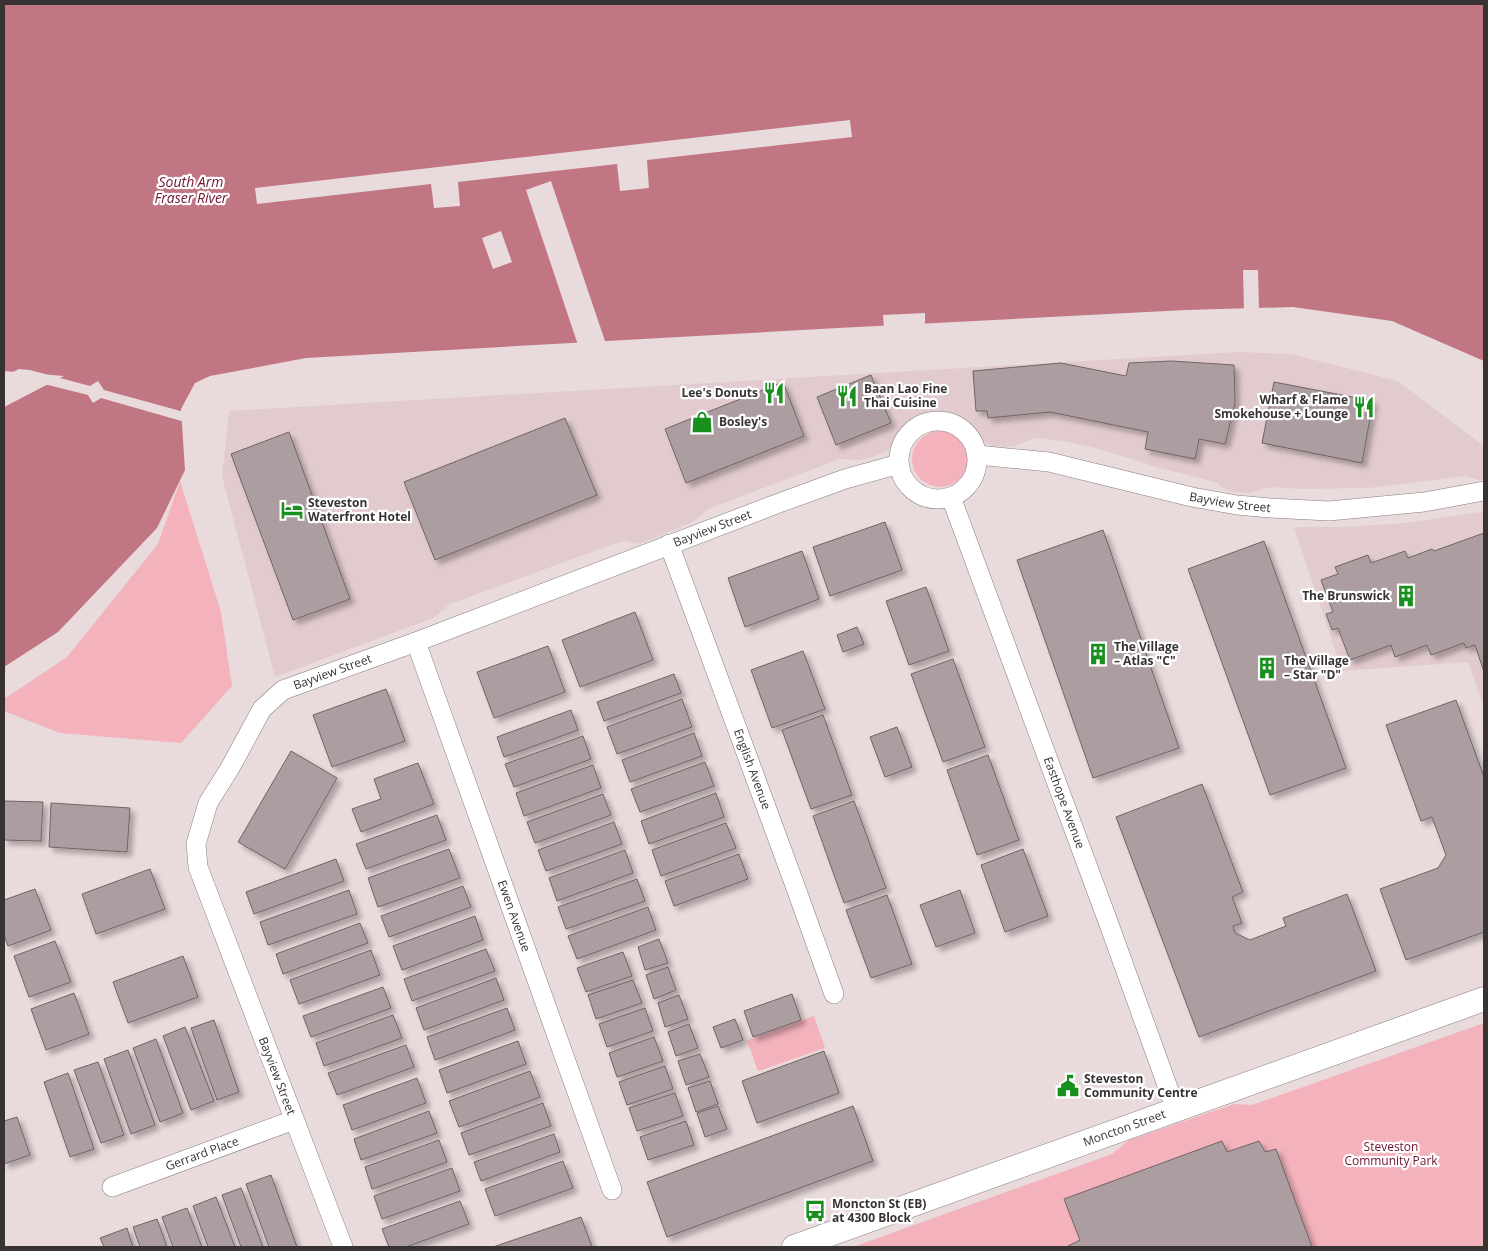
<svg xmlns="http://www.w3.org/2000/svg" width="1488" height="1251" viewBox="0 0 1488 1251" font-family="'Open Sans',sans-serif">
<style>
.built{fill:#e2cbce}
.green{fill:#f4b2bc}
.water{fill:#c17683}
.pier{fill:#e9dadc}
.building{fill:#ac9ea0;stroke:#706365;filter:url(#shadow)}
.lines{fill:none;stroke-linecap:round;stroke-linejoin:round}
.minor-casing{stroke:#897c7e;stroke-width:20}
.tertiary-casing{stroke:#897c7e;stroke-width:25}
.minor{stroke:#fff;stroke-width:19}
.tertiary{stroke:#fff;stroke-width:24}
.labels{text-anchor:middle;stroke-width:4.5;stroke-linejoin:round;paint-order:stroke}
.poi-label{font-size:12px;font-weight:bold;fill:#383233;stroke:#fff;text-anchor:start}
.street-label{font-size:12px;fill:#383233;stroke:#fff}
.park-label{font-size:12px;fill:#6d112d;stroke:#fff}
.water-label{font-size:14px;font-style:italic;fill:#6f132f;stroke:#fff}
</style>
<defs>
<filter id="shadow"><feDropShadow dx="4.5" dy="4.5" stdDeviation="2.5" flood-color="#0004"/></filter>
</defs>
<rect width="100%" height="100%" fill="#e9dadc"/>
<!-- built -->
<path class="built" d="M1238,352L1291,354L1398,381L1484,446V479L1479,480L1466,476L1369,488L1302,489L1271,487L1249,493L1228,491L1215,482L1156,467L1096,448L1063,441L1036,438L1014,446L1006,447L994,446L987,444L981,439L968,422L952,415L935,413L919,417L904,428L892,447L885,452L873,457L861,460L840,459L708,509L693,522L644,542L638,544L625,541L616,543L450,604L433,618L275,677L222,476L229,411Z
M1484,510V706L1468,662L1342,671L1294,527H1342L1406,523L1480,512Z"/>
<!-- green -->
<path class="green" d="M912 459a28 28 0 1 1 56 0a28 28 0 1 1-56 0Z
M180,481L221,612L232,686L181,743L60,733L4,711V699L67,657L158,544Z
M814,1016L825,1048L758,1071L747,1040Z
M1484,1023V1247H853L1112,1154L1129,1140L1234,1104L1252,1105Z"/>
<!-- water -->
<path class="water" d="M4,4H1484V361L1392,321L1293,307L1186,310L838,328L306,358L210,376L195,383L181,409L185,470L157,528L58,632L4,667V407L64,376L4,371Z"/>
<!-- pier -->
<path class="pier" d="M850,120L852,137L647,160L649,188L620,191L617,164L458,182L460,206L434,208L431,184L257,204L255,188Z
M551,181L560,208L606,344L578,345L526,190Z
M501,231L512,262L493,269L482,238Z
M1243,270H1258L1259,310L1244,311Z
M925,313V326L884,328L883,315Z
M19,369L30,370L90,386L98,381L104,390L184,412L185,422L101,398L93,403L88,395L44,384L56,378L9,374Z"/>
<!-- building -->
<path class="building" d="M1171,361L1234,365L1235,403L1225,444L1199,439L1195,459L1145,449L1148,432L1050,412L988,418L987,411H976L973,371L1061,363L1126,376L1129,363Z
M871,375L891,423L836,445L817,397Z
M783,382L804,436L686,483L665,429Z
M1274,382L1373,401L1362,463L1262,443Z
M565,418L597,495L435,560L404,482Z
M289,432L350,599L293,620L231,454Z
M885,522L902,570L830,596L813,547Z
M1103,530L1179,748L1093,778L1017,560Z
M1484,533V672L1475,645L1466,648L1464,643L1431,655L1427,645L1395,657L1391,645L1350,660L1338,628L1332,630L1326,614L1333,612L1321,580L1338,574L1335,567L1368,555L1371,563L1405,551L1408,558L1432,549L1434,551Z
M1264,541L1346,768L1270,795L1188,569Z
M802,551L819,599L745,627L728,578Z
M926,587L949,651L909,665L886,601Z
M635,612L653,660L580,687L562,640Z
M857,627L864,644L843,652L837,635Z
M548,646L565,692L494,718L477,672Z
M803,651L825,709L772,728L751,670Z
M953,659L985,747L943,762L911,674Z
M674,674L681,693L604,721L597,702Z
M386,689L405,741L332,767L313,715Z
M682,699L692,727L617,754L607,727Z
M1456,700L1484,777V932L1406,960L1380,889L1438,868L1446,855L1432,817L1421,821L1386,725Z
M571,710L578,730L504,757L497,737Z
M823,715L852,795L811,809L782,730Z
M897,727L912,767L885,777L870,737Z
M694,733L702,756L630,782L622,760Z
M583,736L591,759L514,787L505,764Z
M291,751L337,778L285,869L238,842Z
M988,755L1019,840L977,855L947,770Z
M705,762L714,786L640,812L631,789Z
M418,763L434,804L361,832L352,809L381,799L374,779Z
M593,765L601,788L524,816L516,793Z
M1202,784L1243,892L1232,897L1242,923L1233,926L1235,933L1250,940L1286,926L1283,918L1347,894L1376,971L1199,1037L1116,817Z
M716,793L724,817L649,844L641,821Z
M603,794L611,815L535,843L527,822Z
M4,801L43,802L41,841L4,840Z
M854,801L886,888L844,903L813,816Z
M51,803L130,808L127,852L49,847Z
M437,815L446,840L366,869L356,844Z
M614,822L622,844L546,871L538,850Z
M726,823L736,848L661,876L652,850Z
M449,849L460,878L378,907L368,878Z
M1023,849L1048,916L1005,932L981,865Z
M625,850L633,873L557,901L549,878Z
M739,854L748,879L674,906L665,881Z
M336,859L344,881L254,914L246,892Z
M150,869L165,909L96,934L82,894Z
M637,879L645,901L566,929L558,907Z
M463,886L471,907L389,937L381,916Z
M35,889L51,930L8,946L4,935V900Z
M349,890L357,914L268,945L260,922Z
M960,890L975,933L936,947L920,905Z
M887,895L912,964L871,978L846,910Z
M648,907L656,930L577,959L568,936Z
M475,916L483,940L402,970L393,946Z
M360,923L368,943L283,974L276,954Z
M659,939L668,963L645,970L638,947Z
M55,941L71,982L29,997L14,956Z
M486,949L495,971L412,1001L404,979Z
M371,950L380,975L299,1004L290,980Z
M623,952L632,976L586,992L577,968Z
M183,956L198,997L128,1023L113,982Z
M668,967L676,990L654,999L646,975Z
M496,978L504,1000L424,1030L416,1008Z
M633,980L642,1003L596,1019L588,995Z
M383,987L391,1008L311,1037L303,1016Z
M74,993L89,1034L46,1050L31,1009Z
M792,994L801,1020L753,1037L744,1011Z
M679,995L688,1019L665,1027L658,1003Z
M507,1008L515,1030L435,1060L427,1037Z
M645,1008L653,1031L607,1047L599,1024Z
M393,1015L402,1038L324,1066L316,1043Z
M735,1019L743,1040L721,1048L713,1027Z
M214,1020L239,1092L217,1100L191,1028Z
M689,1024L698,1048L676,1056L668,1032Z
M185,1027L214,1101L191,1110L163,1036Z
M654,1037L663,1061L617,1077L609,1053Z
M156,1039L183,1113L160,1122L133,1048Z
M518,1041L526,1064L447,1093L439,1070Z
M406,1045L414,1067L337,1095L328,1073Z
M128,1050L155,1125L131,1134L104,1059Z
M824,1051L839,1093L757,1123L742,1081Z
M700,1054L709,1077L686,1085L678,1061Z
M98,1062L124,1135L101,1143L74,1070Z
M665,1066L673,1089L627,1105L619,1082Z
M530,1071L540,1097L459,1127L449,1101Z
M68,1073L94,1149L70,1157L44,1082Z
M417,1078L426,1103L352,1130L343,1105Z
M710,1081L718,1104L696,1112L688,1088Z
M675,1093L683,1116L637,1131L629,1108Z
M543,1103L551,1126L469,1155L461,1133Z
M718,1106L727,1129L705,1137L697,1113Z
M853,1106L873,1161L667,1237L647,1182Z
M429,1111L437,1133L361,1160L354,1139Z
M17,1117L30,1155L4,1164V1121Z
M686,1121L694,1145L648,1160L640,1137Z
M554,1134L560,1152L481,1181L474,1162Z
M439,1140L447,1162L372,1189L365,1167Z
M1222,1141L1227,1152L1259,1141L1265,1152L1276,1149L1312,1247H1066L1080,1240L1064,1199Z
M563,1161L573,1188L495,1216L485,1189Z
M452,1168L460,1191L382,1219L374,1196Z
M271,1175L297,1247H269L246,1184Z
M241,1188L263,1247H241L222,1195Z
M216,1197L235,1247H208L193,1206Z
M460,1201L469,1224L406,1247H389L382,1229Z
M187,1208L202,1247H173L162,1217Z
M581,1217L592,1247H493Z
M157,1219L167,1247H140L133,1227Z
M127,1228L133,1247H104L100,1238Z"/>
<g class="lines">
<!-- minor casing -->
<g class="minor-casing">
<g id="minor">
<circle cx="938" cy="460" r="39"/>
<path id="s1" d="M977,455L1049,462L1192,497L1237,505L1270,508L1329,511L1424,502L1484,491"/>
<path id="s2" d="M951,497L1110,927L1176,1110"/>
<path id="s3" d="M669,544L793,880L834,994"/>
<path id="s4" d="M416,642L612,1190"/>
<path id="s5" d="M112,1187L294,1120"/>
<path id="s6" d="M343,1247L198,867L196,844L208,803L230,768L262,709L283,690L416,642L779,503L845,479L899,464"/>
</g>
</g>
<!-- tertiary casing -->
<g class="tertiary-casing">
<g id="tertiary">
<path id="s7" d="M794,1247L1484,999"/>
</g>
</g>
<!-- minor -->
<use href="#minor" class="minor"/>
<!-- tertiary -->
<use href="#tertiary" class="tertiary"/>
</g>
<!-- icons -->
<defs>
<g id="restaurant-bare" transform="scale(1.725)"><path d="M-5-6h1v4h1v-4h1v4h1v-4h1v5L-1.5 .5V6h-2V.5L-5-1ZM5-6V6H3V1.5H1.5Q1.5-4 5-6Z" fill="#19901d" stroke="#fff" stroke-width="2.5" paint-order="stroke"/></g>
<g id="shop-bare" transform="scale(1.725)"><path d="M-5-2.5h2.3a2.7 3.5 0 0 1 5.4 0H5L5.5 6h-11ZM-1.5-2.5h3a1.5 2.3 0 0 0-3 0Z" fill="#19901d" stroke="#fff" stroke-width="2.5" paint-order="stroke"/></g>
<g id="hotel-bare" transform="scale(1.725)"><path d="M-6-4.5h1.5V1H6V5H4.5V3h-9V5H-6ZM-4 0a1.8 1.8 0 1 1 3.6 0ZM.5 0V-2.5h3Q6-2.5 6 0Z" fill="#19901d" stroke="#fff" stroke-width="2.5" paint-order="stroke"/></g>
<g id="building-bare" transform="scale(1.725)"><path d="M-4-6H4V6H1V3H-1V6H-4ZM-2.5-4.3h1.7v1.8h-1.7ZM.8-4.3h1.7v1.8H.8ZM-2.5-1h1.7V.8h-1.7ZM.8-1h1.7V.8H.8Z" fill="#19901d" stroke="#fff" stroke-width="2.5" paint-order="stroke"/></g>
<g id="civic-bare" transform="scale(1.725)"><path d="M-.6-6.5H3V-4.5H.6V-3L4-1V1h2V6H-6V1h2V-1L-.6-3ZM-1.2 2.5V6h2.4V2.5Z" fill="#19901d" stroke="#fff" stroke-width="2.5" paint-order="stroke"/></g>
<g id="bus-bare" transform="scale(1.725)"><path d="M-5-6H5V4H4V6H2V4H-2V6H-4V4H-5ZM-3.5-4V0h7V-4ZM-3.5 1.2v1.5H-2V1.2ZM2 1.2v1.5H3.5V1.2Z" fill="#19901d" stroke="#fff" stroke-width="2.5" paint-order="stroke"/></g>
</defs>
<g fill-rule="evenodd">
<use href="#restaurant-bare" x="774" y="393"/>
<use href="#restaurant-bare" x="847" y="396"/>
<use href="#restaurant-bare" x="1364" y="407"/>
<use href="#shop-bare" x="702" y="422"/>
<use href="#hotel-bare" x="292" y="510"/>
<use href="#building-bare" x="1406" y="596"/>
<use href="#building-bare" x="1098" y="654"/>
<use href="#building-bare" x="1267" y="668"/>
<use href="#civic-bare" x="1068" y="1086"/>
<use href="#bus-bare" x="815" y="1211"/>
</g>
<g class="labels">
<!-- poi labels -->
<g class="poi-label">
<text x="864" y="393">Baan Lao Fine<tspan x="864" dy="14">Thai Cuisine</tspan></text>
<text x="758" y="397" text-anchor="end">Lee's Donuts</text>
<text x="1348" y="404" text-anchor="end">Wharf &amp; Flame<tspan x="1348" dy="14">Smokehouse + Lounge</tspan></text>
<text x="719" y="426">Bosley's</text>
<text x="308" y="507">Steveston<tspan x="308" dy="14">Waterfront Hotel</tspan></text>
<text x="1390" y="600" text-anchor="end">The Brunswick</text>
<text x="1114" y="651">The Village<tspan x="1114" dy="14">– Atlas "C"</tspan></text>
<text x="1284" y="665">The Village<tspan x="1284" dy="14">– Star "D"</tspan></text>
<text x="1084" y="1083">Steveston<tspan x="1084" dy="14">Community Centre</tspan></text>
<text x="832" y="1208">Moncton St (EB)<tspan x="832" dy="14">at 4300 Block</tspan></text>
</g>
<!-- street labels -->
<g class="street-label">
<text dy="4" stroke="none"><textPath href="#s1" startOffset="258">Bayview Street</textPath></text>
<text dy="4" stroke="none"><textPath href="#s6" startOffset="1068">Bayview Street</textPath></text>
<text dy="4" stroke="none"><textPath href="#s6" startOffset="662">Bayview Street</textPath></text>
<text dy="4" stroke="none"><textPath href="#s3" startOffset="240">English Avenue</textPath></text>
<text dy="4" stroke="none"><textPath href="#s2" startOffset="326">Easthope Avenue</textPath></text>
<text dy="4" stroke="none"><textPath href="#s4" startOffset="291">Ewen Avenue</textPath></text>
<text transform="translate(277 1076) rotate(69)" y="4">Bayview Street</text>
<text dy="4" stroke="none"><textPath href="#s7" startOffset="351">Moncton Street</textPath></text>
<text dy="4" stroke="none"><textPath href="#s5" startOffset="96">Gerrard Place</textPath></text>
</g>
<!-- park labels -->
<g class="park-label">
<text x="1391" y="1151">Steveston<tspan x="1391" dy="14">Community Park</tspan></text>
</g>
<!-- water labels -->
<g class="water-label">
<text x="191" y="187">South Arm<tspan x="191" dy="16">Fraser River</tspan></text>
</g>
</g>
<!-- border -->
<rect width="1488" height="1251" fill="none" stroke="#383233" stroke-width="10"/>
</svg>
